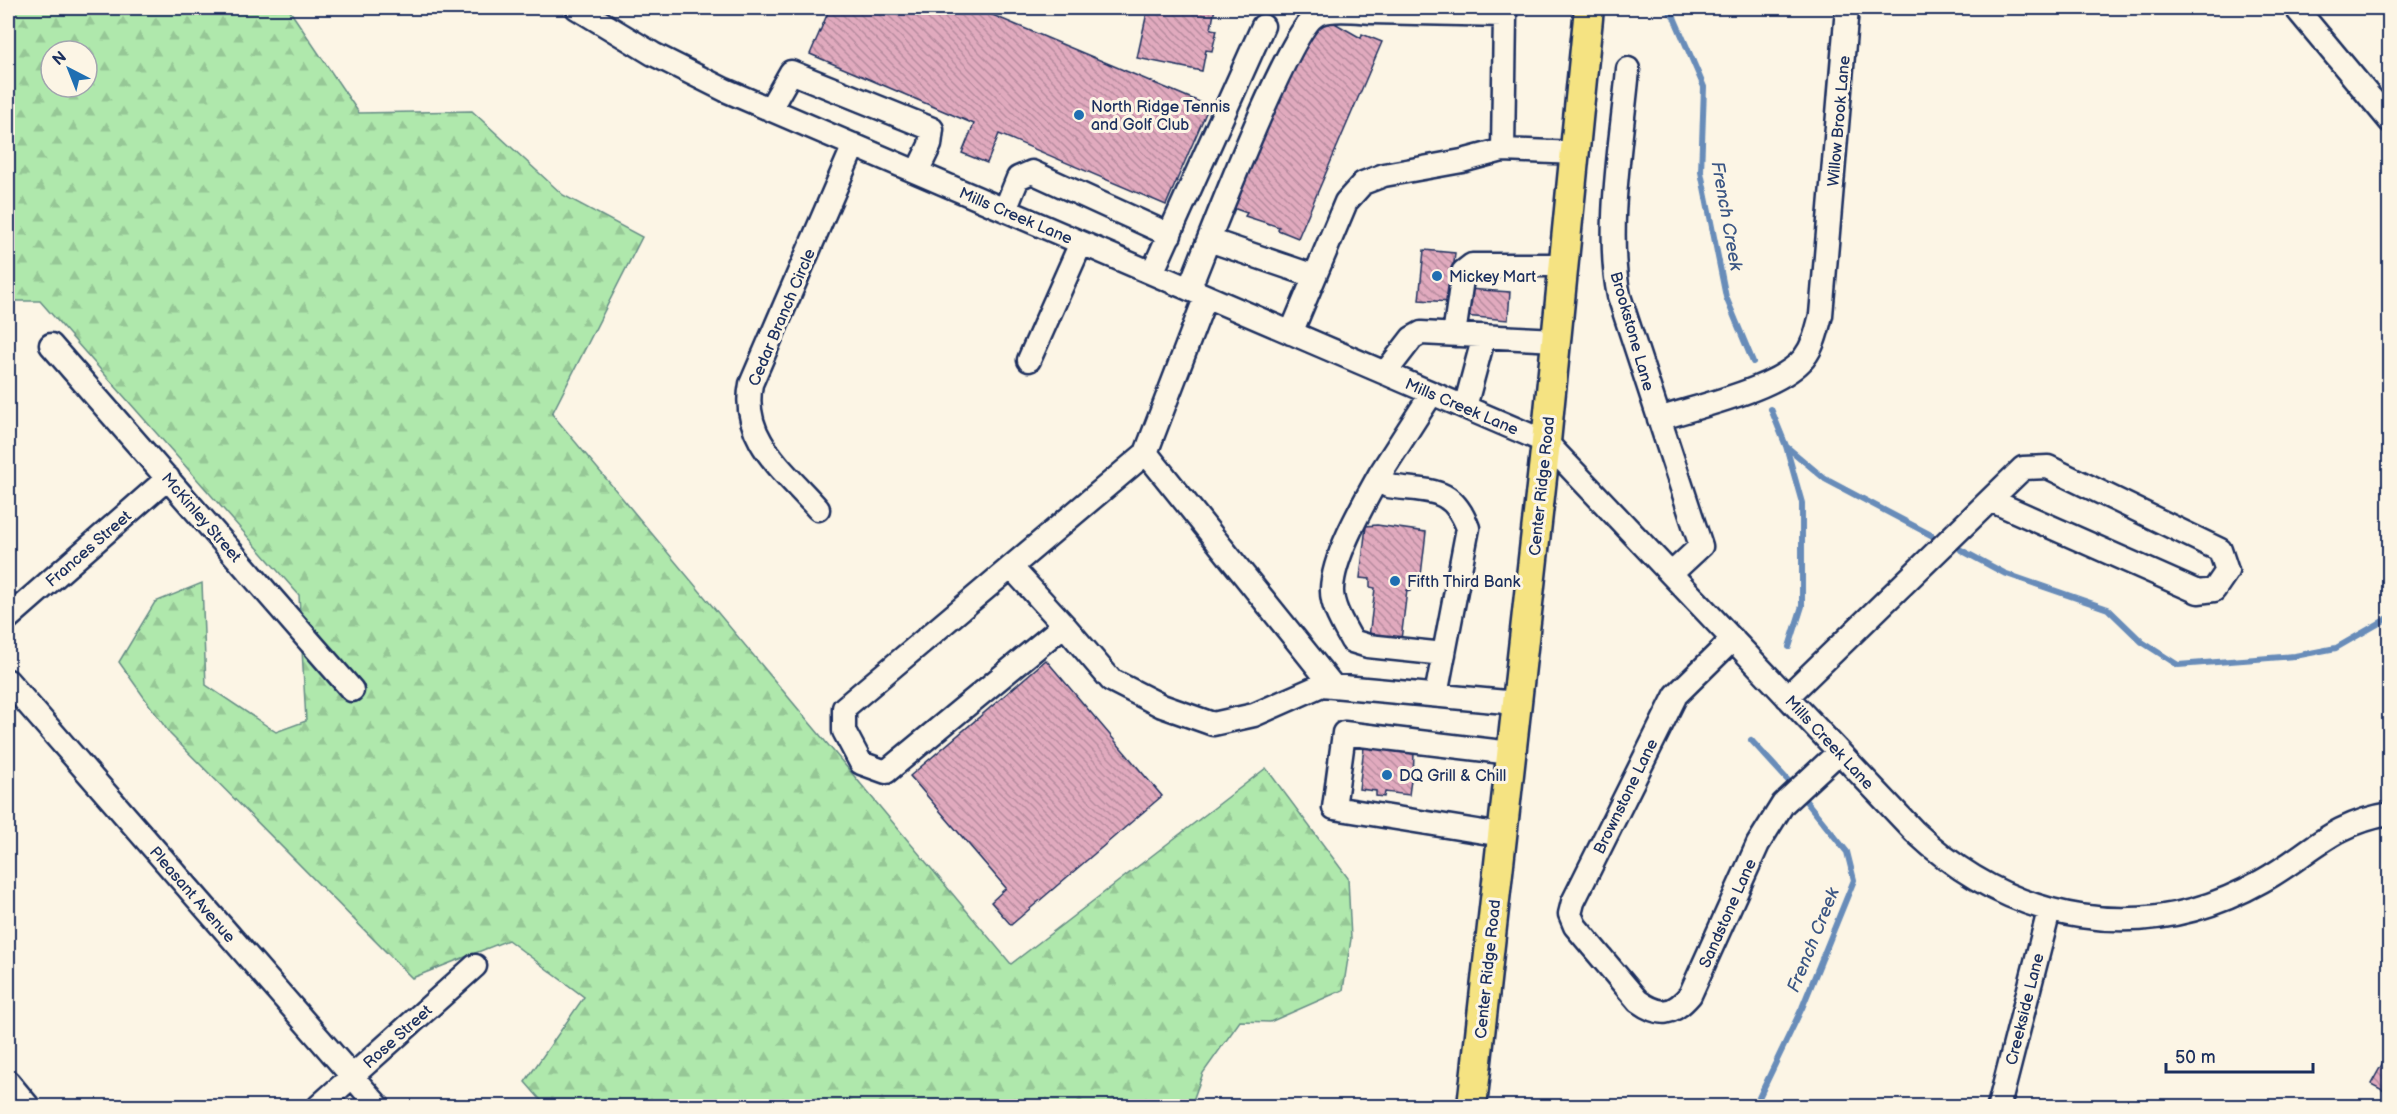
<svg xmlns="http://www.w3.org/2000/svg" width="2397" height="1114" viewBox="0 0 2397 1114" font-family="'Balsamiq Sans',sans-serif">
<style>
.forest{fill:url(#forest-firs);stroke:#658c85;stroke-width:1.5;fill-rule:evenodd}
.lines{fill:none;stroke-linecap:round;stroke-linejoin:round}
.stream{stroke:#678cb9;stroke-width:6}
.building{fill:url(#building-back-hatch);stroke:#1b2f5e;stroke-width:1.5}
.minor-casing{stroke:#1b2f5e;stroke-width:27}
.major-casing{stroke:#1b2f5e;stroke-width:33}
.minor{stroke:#fcf5e5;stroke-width:22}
.major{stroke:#f5e382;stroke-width:28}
.poi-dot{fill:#1f6fb2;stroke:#fcf5e5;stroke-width:2}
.labels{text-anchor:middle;stroke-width:6;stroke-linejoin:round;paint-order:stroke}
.poi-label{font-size:16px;fill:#1b2f5e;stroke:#fcf5e5;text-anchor:start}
.street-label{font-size:16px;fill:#1b2f5e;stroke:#fcf5e5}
.water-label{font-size:18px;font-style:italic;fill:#3b5684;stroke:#fcf5e5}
</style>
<defs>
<pattern id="forest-firs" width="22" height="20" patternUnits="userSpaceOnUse" patternTransform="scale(1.5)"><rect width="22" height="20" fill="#afe8ac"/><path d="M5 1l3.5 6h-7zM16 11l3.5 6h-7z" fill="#96c796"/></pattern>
<pattern id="building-back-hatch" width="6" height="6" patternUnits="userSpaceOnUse" patternTransform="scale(1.5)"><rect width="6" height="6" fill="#e1aabe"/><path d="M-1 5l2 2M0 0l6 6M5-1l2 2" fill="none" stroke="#b68b9e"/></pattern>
</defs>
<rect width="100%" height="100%" fill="#fcf5e5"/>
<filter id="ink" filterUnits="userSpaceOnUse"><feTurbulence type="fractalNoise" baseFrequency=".0167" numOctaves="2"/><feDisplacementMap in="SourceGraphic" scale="12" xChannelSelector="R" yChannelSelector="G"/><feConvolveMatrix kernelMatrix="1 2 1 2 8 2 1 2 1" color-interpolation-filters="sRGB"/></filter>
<g filter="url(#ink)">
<!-- forest -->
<path class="forest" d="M8,8H288L359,113L472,111L563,195L642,237L552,414L1011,964L1266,768L1348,878L1351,939L1343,990L1270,1022L1240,1021L1203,1073L1191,1106H546L525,1082L584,997L508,940L412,978L170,734L119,662L155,602L202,583L206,685L276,732L306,721L299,595L40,301H8ZM51,51H87V87H51Z"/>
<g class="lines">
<!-- stream -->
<path class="stream" d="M1665,8L1673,15L1704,87L1701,172L1726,297L1753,362
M1771,409L1786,446L1802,503V606L1789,647
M1787,447L1825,479L1931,535
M1961,550L2004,573L2108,609L2142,642L2178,665L2295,656L2336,648L2390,617
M1751,740L1794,787
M1755,1106L1802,1008L1854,880L1847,852L1801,795"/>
</g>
<!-- building -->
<path class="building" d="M830,8H976L1209,106L1166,205L999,134L987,163L962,153L974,124L810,54Z
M1148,8H1215L1211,29L1217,30L1212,51L1206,50L1202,71L1137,58Z
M1315,18L1329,24L1331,21L1361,38L1362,34L1382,42L1298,238L1278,230L1279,227L1245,216L1247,213L1233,208Z
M1424,250L1455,253L1450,302L1419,300Z
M1467,289L1510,292L1508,320L1464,316Z
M1377,525L1426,532L1420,584L1412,583L1411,591L1407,590L1401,640L1369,637L1375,588L1370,587V579L1360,578L1366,526Z
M1046,660L1162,796L1011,925L991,902L1006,888L910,776Z
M1364,747L1414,753L1413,780H1411L1409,795L1385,792L1384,797L1376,796V791L1359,789Z
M2390,1050V1094L2371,1084Z"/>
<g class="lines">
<!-- minor casing -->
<g class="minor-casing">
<path id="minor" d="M577,8L653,54L725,90L1546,442L1915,832C2013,924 2143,948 2262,881C2309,855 2332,823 2390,814
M2296,8L2390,121
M1628,69C1622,138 1605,229 1619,296L1701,546L1671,574
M770,109L791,72L932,129L930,145L917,172
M1005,210L1018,178L1032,172L1170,235
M1209,240L1314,276
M1152,273L1263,26
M1189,289C1206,248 1289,27 1318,14C1332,7 1357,11 1372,12C1416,13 1460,14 1505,15L1503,150L1576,153
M1206,296L1146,453L844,708V731L861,763L886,772L1064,625L1111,680L1162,706L1213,724L1254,715L1322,685L1517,703
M1291,333L1346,202L1363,183L1384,175L1462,161L1503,150
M1454,335L1463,272L1472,265H1565
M51,345L352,690
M1029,360L1081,243
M1385,373L1412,338L1421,333L1557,340
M1432,393L1380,474L1388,486C1429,492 1452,485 1468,528L1436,695
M1465,407L1484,336
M1659,419C1698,406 1779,389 1804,358C1814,345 1817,330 1821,315L1847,8
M1146,453L1333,686
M1380,474C1364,503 1333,556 1332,589C1331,606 1344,626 1352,641L1368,646L1444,654
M818,509C785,471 740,439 751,384L854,145
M1011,567L1064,625
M8,618L168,478
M1733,639L1676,695L1573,902L1570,914L1575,926L1638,1001C1660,1017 1673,1015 1690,995L1758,844L1783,804L1839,752
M8,681L378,1106
M1787,697L1990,500L2023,468L2048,467L2220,550L2227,571L2214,590L2198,592L1990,500
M1502,835L1334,808L1344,733L1511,753
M8,1082L28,1106
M319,1106L475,966
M1999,1106L2049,911"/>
</g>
<!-- major casing -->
<g class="major-casing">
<path id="major" d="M1472,1106L1546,442L1589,8"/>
</g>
<!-- minor -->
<use href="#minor" class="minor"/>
<!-- major -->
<use href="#major" class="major"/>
</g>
</g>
<!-- markers -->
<g class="poi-dot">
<circle cx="1079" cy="115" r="6"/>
<circle cx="1437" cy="276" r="6"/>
<circle cx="1395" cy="581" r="6"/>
<circle cx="1387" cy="775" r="6"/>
</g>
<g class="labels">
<!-- poi labels -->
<g class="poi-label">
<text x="1091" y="112">North Ridge Tennis<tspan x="1091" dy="18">and Golf Club</tspan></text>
<text x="1449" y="282">Mickey Mart</text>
<text x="1407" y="587">Fifth Third Bank</text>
<text x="1399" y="781">DQ Grill &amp; Chill</text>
</g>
<!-- street labels -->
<g class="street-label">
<text transform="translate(1838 121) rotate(-85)" y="6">Willow Brook Lane</text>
<text transform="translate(1016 215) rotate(23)" y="6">Mills Creek Lane</text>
<text transform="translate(781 317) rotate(-67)" y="6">Cedar Branch Circle</text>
<text transform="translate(1633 331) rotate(74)" y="6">Brookstone Lane</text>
<text transform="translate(1462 406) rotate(23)" y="6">Mills Creek Lane</text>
<text transform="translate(1541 486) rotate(-84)" y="6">Center Ridge Road</text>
<text transform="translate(202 517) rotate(49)" y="6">McKinley Street</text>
<text transform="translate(88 548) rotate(-41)" y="6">Frances Street</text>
<text transform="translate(1830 742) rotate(47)" y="6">Mills Creek Lane</text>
<text transform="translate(1625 796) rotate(-64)" y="6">Brownstone Lane</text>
<text transform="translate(193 894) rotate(49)" y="6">Pleasant Avenue</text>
<text transform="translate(1727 913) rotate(-66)" y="6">Sandstone Lane</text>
<text transform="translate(1487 969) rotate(-84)" y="6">Center Ridge Road</text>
<text transform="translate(2024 1009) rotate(-76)" y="6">Creekside Lane</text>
<text transform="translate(397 1036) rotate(-42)" y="6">Rose Street</text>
</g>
<!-- water labels -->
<g class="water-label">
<text transform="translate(1727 216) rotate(80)" y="6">French Creek</text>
<text transform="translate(1813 940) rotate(-68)" y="6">French Creek</text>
</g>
</g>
<!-- margin -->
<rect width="2397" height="1114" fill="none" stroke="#fcf5e5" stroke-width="30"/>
<rect x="15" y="15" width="2367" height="1084" fill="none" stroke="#1b2f5e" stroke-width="2" filter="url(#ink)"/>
<!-- north arrow -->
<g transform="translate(69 69) rotate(318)"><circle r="28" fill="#fcf5e5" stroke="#a2a6af" stroke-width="1.5"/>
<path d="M0-4.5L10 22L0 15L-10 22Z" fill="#1f6fb2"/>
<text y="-9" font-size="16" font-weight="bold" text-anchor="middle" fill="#1b2f5e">N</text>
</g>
<!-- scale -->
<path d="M2166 1063v9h147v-9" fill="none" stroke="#1b2f5e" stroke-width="3"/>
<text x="2175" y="1063" font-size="18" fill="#1b2f5e" stroke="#fcf5e5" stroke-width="4.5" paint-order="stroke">50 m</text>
</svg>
